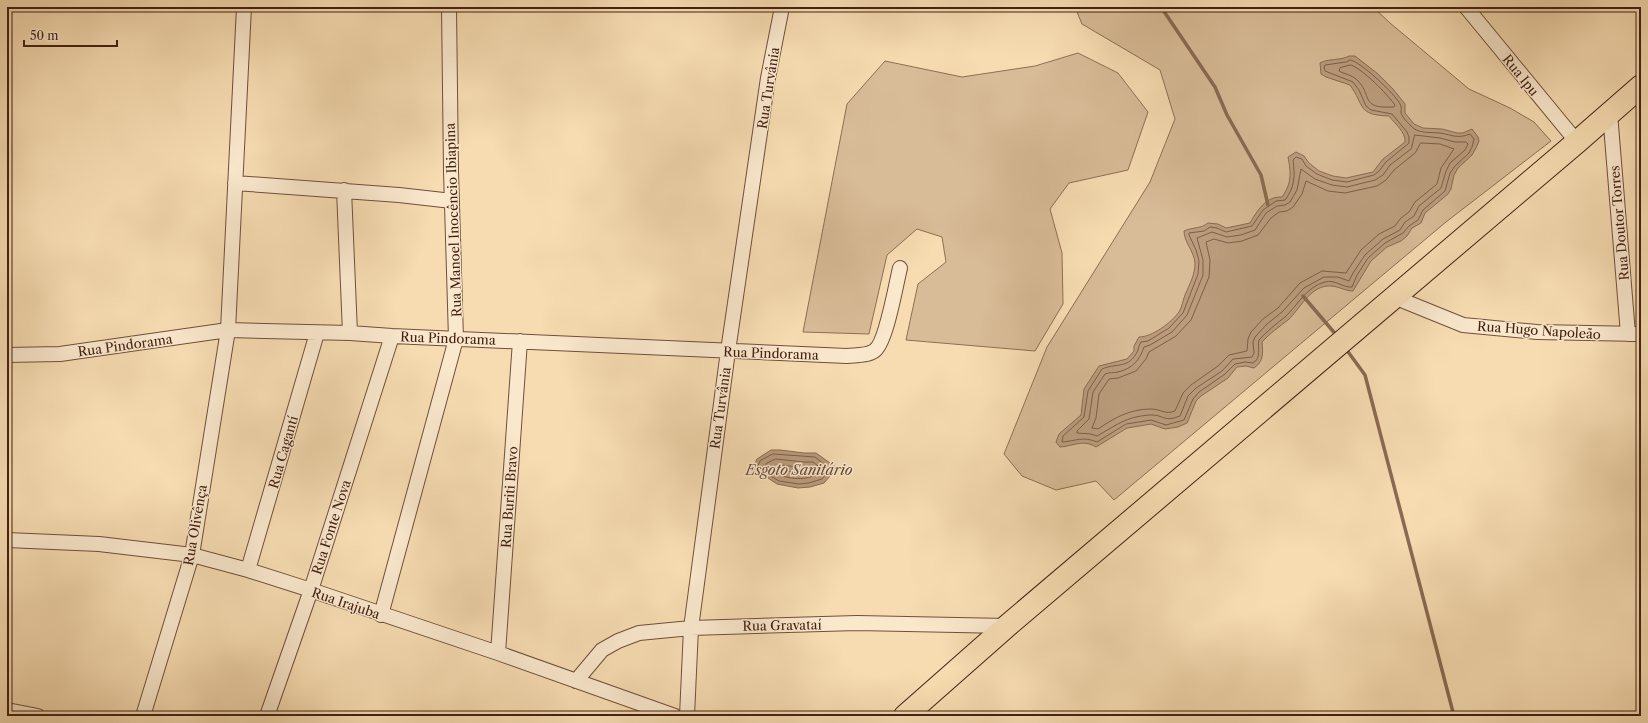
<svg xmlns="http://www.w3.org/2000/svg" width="1648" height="723" viewBox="0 0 1648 723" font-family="'Libre Caslon Text',serif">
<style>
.green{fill:#d8bc97;stroke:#8e6e55}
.water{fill:#ba9c7c;stroke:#8a6a52}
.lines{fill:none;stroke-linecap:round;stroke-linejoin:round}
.shore{stroke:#7e5e48;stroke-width:1}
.stream{stroke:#8a6a52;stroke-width:3.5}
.street-casing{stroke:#704f3b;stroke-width:16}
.primary-casing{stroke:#432013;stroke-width:24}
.street{stroke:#fae8cd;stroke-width:14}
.primary{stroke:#f7dcb2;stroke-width:22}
.labels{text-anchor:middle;stroke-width:3;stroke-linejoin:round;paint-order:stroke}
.street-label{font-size:13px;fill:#432013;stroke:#fae8cd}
.water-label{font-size:14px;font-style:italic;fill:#674532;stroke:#fae8cd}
</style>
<rect width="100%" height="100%" fill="#f7dcb2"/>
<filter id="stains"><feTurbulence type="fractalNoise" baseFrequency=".005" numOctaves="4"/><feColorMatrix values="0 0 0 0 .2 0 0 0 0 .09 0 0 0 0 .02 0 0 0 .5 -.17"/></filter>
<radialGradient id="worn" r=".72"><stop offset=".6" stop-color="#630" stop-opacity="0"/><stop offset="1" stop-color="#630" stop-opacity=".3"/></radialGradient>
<!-- green -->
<path class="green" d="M1075,7H1373L1390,23L1469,89L1510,108L1534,122L1551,141L1446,222L1114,500L1096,481L1056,490L1022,476L1004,454L1047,347L1150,182L1175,119L1160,70L1082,24Z
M1078,53L1118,73L1148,112L1128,170L1069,183L1050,209L1062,253L1063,304L1035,351L906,340L918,284L946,262L942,237L917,229L887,255L869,334L803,332L847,104L885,61L962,77L1035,66Z"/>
<!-- water -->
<path class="water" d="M1349,56H1355L1378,74L1393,89L1405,104V113L1414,124L1423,128L1442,129L1457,133H1463L1472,129L1478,137L1479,141L1476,148L1472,155L1458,168L1454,175L1451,189L1448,194L1425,213L1421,223L1412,228L1407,236L1401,241L1387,247L1371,261L1353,291C1344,291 1337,285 1327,286C1309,288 1300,309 1288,320C1279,327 1270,333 1262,342C1263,353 1264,361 1254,368L1246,366L1237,367L1228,378L1201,396L1196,401L1187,423L1178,427L1165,429L1151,424L1127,428L1096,447C1083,439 1074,446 1060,447L1056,442L1059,434L1081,415L1084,389L1099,366L1127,359L1134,351V346L1139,337C1152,337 1171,323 1179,312C1182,307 1183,300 1185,295C1190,283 1195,275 1195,263C1194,251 1184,242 1184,231C1192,227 1201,229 1208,223L1218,224L1226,228L1250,223C1257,211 1266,196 1282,197C1292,183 1291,173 1288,157L1296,152L1304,156L1309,163L1319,171L1333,176L1346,178L1373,172L1383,159L1405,142C1406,132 1395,124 1389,116C1357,115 1365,106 1350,85L1326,77L1321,74L1320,63C1329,58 1340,61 1349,56Z
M771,450H780L804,453H816L837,468L824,483L810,487L798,488L777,484L765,476L755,473L752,469L757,459Z"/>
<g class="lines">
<!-- shore -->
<path class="shore" d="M1350,60C1359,60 1396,95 1400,104C1402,107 1401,110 1401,113C1402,117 1408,123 1411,126C1418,134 1430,132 1440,133C1453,135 1457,139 1470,134L1474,139L1472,147L1469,153L1455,166L1450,173L1445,191L1423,210L1418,220L1409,226L1403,233L1385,243L1368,258L1357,275L1352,287C1343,288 1335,279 1325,282C1306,287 1298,305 1285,317C1276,324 1267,331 1259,340C1257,348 1262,358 1253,363L1245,362L1235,364L1225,374L1199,392L1193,399L1184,420L1166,425L1151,420L1126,424L1097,442C1083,436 1076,441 1062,442L1063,436L1084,417L1088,391L1102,369C1115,363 1127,369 1136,354C1139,350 1138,346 1141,342L1148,341L1169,328L1183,313L1198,274L1199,261L1196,250L1189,235V233L1204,231L1210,227L1217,228L1226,232L1252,226L1263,210L1276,201L1285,200C1295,187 1295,176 1293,160L1296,157L1302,159L1306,166L1317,174L1332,180L1347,182L1374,175L1379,171L1386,162L1409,143V137L1407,132L1392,114L1371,110L1366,106L1359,90L1353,82L1325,71L1324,67L1325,65L1346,62Z
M1351,65C1364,70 1386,93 1395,105L1394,107C1358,109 1374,95 1356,79C1352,75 1344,74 1339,71L1340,68Z
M1415,135L1440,138L1455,142H1466L1468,144L1465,150L1450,163L1446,171L1441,188L1419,206L1414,216L1405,222L1400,230L1383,239L1365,255L1353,273L1349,281L1338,277H1324L1304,288L1282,312L1267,324L1255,337L1253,342L1254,353L1252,357L1233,359L1222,371L1196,388L1188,396L1180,416C1163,423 1164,414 1149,415C1125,417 1117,425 1097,436L1091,434L1077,433V431L1089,419L1093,392L1105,374C1110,372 1113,373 1118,372C1133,368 1139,361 1144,347L1150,345L1172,332L1187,315L1203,275V260L1197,238L1212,232L1227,237L1241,235L1255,230L1266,213L1277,206L1285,205L1290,202L1297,190L1301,169L1315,179L1332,185L1347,187L1375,180L1383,175L1390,165L1411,149Z
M1421,143L1440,144L1454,149L1441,168L1437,184L1415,202L1409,212L1401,218L1395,226L1379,234L1361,250L1346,273L1322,271L1300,283L1278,308L1263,319L1251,332L1248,339L1247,351L1229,355L1218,366L1191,385L1183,393L1175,411C1166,415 1160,409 1151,409C1130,409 1114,418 1098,429L1092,428L1096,418L1099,394L1109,379L1118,378L1136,371L1146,359L1149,352L1176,336L1191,320L1209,277L1210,260L1206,242L1214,239L1228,243L1242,241L1258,235L1271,218L1279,212L1287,211L1293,207L1302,194L1306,181L1328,191L1345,193L1377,186L1386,180L1394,170L1415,153Z
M773,454L815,457L830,469L822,479L809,483L799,484L779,481L757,468L760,461Z
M776,459L804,462H813L823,470C820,476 818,474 813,476C797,482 778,477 766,466V464Z
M782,465L805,468L806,471C800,475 786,472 780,467Z"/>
<!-- stream -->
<path class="stream" d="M1161,7L1215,87L1227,115L1261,175L1268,205
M1303,296L1338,337
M1346,349L1365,375L1454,716"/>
<!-- street casing -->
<g class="street-casing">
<path id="street" d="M1466,7L1577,142
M1610,113L1628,334
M235,183L399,195L452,201
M344,190L350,333
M1394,297L1463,325L1537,332L1641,334
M7,355L60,354L228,330L350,333L392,336L847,356C855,355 867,356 874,351C886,344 896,284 900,268
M7,540L99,544L192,555L248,570L311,590L498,653L675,716
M248,570L317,333
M381,615L456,339L451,171L449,7
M498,653L520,341
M576,681L602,650L618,641L639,633L691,628L857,623L1007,626
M7,710L38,716
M143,716L192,555L228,330L244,7
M267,716L311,590L392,336
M687,716L691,628L728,351L768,78L782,7"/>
</g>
<!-- primary casing -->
<g class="primary-casing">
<path id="primary" d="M905,716L1007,626L1577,142L1641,86"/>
</g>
<!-- street -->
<use href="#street" class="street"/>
<!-- primary -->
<use href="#primary" class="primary"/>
</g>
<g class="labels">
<!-- street labels -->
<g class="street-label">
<text transform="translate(1521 75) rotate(51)" y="5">Rua Ipu</text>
<text transform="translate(768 88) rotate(-81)" y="5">Rua Turvânia</text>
<text transform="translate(453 220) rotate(-92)" y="5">Rua Manoel Inocêncio Ibiapina</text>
<text transform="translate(1619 223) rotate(-95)" y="5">Rua Doutor Torres</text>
<text transform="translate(1539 330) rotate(4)" y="5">Rua Hugo Napoleão</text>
<text transform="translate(448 338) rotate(2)" y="5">Rua Pindorama</text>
<text transform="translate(125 345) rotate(-8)" y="5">Rua Pindorama</text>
<text transform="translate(771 353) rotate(2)" y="5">Rua Pindorama</text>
<text transform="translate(720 408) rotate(-82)" y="5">Rua Turvânia</text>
<text transform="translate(283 452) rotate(-74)" y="5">Rua Cagantí</text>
<text transform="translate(509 497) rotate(-86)" y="5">Rua Buriti Bravo</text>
<text transform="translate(195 525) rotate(-80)" y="5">Rua Olivênça</text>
<text transform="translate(331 527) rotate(-72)" y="5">Rua Fonte Nova</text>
<text transform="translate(346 603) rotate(19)" y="5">Rua Irajuba</text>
<text transform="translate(782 625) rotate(-1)" y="5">Rua Gravataí</text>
</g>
<!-- water labels -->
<g class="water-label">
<text x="799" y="475">Esgoto Sanitário</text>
</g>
</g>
<!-- margin -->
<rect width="1648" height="723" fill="none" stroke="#f7dcb2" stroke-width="24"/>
<rect x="8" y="8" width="1632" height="707" fill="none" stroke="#432013" stroke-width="2"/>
<rect x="12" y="12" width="1624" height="699" fill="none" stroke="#432013"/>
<!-- scale -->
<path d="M24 40v6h93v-6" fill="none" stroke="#432013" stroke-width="2"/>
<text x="30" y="40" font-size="12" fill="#432013" stroke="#fae8cd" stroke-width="3" paint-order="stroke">50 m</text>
<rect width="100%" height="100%" filter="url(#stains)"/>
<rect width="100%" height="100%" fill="url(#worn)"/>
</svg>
